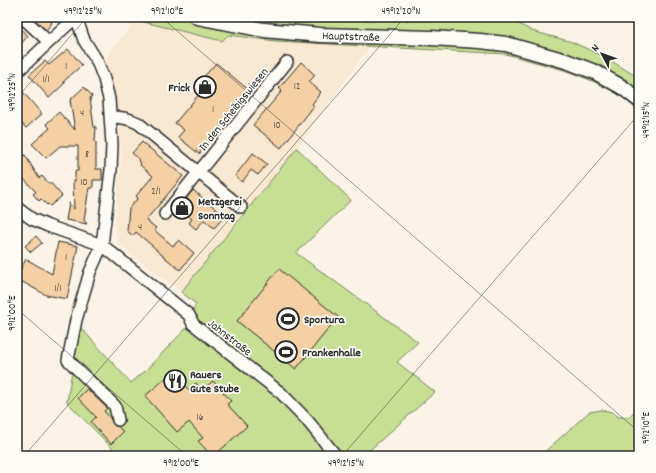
<svg xmlns="http://www.w3.org/2000/svg" width="656" height="473" viewBox="0 0 656 473" font-family="Dekko,sans-serif">
<style>
.built{fill:#f9e8d2}
.green{fill:#c6df95;stroke:#788560}
.building{fill:#f4d0a4;stroke:#2b2b2b}
.lines{fill:none;stroke-linecap:round;stroke-linejoin:round}
.minor-casing{stroke:#2b2b2b;stroke-width:14}
.major-casing{stroke:#2b2b2b;stroke-width:17}
.minor{stroke:#fdfcf7;stroke-width:11}
.major{stroke:#fdfcf7;stroke-width:14}
.ticks{fill:none;stroke:#2b2b2b;stroke-width:1;stroke-opacity:0.45}
.labels{text-anchor:middle;stroke-width:3.5;stroke-linejoin:round;paint-order:stroke}
.number-label{font-size:10px;fill:#5d5449}
.street-label{font-size:12px;fill:#2b2b2b;stroke:#fdfcf7}
.poi-label{font-size:12px;font-weight:bold;fill:#2b2b2b;stroke:#fdfcf7;text-anchor:start}
.neatline{fill:none;stroke:#2b2b2b;stroke-width:1.5}
.ticks-label{font-size:10px;text-anchor:middle;fill:#2b2b2b}
</style>
<rect width="100%" height="100%" fill="#fbf3e6"/>
<filter id="ink" filterUnits="userSpaceOnUse"><feTurbulence type="fractalNoise" baseFrequency=".025" numOctaves="2"/><feDisplacementMap in="SourceGraphic" scale="8" xChannelSelector="R" yChannelSelector="G"/><feConvolveMatrix kernelMatrix="1 2 1 2 8 2 1 2 1" color-interpolation-filters="sRGB"/></filter>
<g filter="url(#ink)">
<!-- built -->
<path class="built" d="M313,17H455L448,21L343,20Z
M136,20L222,41L228,35L276,41L370,46L297,148L181,292L118,244L114,226L122,156L114,98L105,58Z"/>
<!-- green -->
<path class="green" d="M138,17H313L343,20L448,21L455,17H506L532,31L572,42L605,57L639,78V111L618,94L593,81L564,70L506,54L276,41L228,35L222,41L136,20Z
M297,148L351,200L296,253L418,342L397,362L435,392L363,456H120L67,402L78,333L81,328L131,383L145,371L198,316L192,310L196,304L181,292Z
M639,408V456H540L589,412L602,410L612,412L619,417H628Z"/>
<!-- building -->
<path class="building" d="M32,17H56L51,22L52,23L46,30Z
M17,26L28,36L17,48Z
M68,49L82,65L63,82L65,83L49,98L29,75L45,61L49,65Z
M301,62L315,75L309,82L321,92L312,104L314,106L281,148L253,125L282,91L279,88Z
M216,63L250,91L199,154L178,137L184,130L175,123L201,92L195,87Z
M84,87L92,96L90,98L94,127H96L95,142H96V169H102V180H93V188H89L84,220L87,224L66,220L69,203L74,209L73,181H75V171H78V146H60L46,158L32,144L50,128L46,124L59,112L75,130L70,100Z
M22,91L42,114L26,128L17,118V95Z
M142,142L183,176L146,220L156,228L154,230L173,246L179,240L194,253L180,270L156,250V249L136,232L133,236L127,231L129,208L138,198L136,196L153,176L140,165L141,163L139,161L140,160L132,153Z
M17,152L22,156L25,155L39,178L42,176L49,184L50,182L62,196L50,206L48,204L47,205L41,199L39,201L33,194L36,192L21,176L17,179Z
M253,153L267,164L258,175L251,170L242,182L235,176Z
M193,190L225,216L214,228L204,220L196,229L189,223L192,219L179,208Z
M36,236L42,243L31,252L25,246Z
M58,242L78,246L67,299L46,295L17,279V276L26,259L52,274Z
M279,269L338,317L296,369L237,321Z
M173,372L189,390L196,383L202,390L213,381L231,401L227,404L247,426L214,456H212L198,441L203,438L189,422L177,432L145,396Z
M87,389L107,408L104,411L110,418L113,424L115,426L119,427L123,432L111,444L91,422L96,417L78,398Z"/>
<g class="lines">
<!-- minor casing -->
<g class="minor-casing">
<path id="minor" d="M22,17L49,42
M76,17L84,40L97,61L104,79L109,99L112,145L111,170L102,245L90,272L76,320L68,360L115,406L118,420
M17,72L76,17
M110,117C121,117 128,118 138,123L241,207
M17,208L32,219L48,226L102,245L189,315L193,324L281,393L307,420L336,456
M165,214L287,62"/>
</g>
<!-- major casing -->
<g class="major-casing">
<path id="major" d="M197,17L264,30L320,35L431,38L480,41L506,44L566,61L595,72L622,87L639,100"/>
</g>
<!-- minor -->
<use href="#minor" class="minor"/>
<!-- major -->
<use href="#major" class="major"/>
</g>
</g>
<!-- ticks -->
<path class="ticks" d="M161,17L639,432M17,98L87,17M17,309L187,456M24,456L405,17M342,456L639,114"/>
<!-- icons -->
<defs>
<g id="shop-ring" transform="scale(1.15)"><circle r="9.5" fill="#fdfcf7" stroke="#2b2b2b" stroke-width="1.5"/><path d="M-5-2.5h2.3a2.7 3.5 0 0 1 5.4 0H5L5.5 6h-11ZM-1.5-2.5h3a1.5 2.3 0 0 0-3 0Z" fill="#2b2b2b"/></g>
<g id="stadium-ring" transform="scale(1.15)"><circle r="9.5" fill="#fdfcf7" stroke="#2b2b2b" stroke-width="1.5"/><path d="M0-5a6.5 5 0 1 0 0 10a6.5 5 0 1 0 0-10ZM-3.5-1.8h7v3.6h-7Z" fill="#2b2b2b"/></g>
<g id="restaurant-ring" transform="scale(1.15)"><circle r="9.5" fill="#fdfcf7" stroke="#2b2b2b" stroke-width="1.5"/><path d="M-5-6h1v4h1v-4h1v4h1v-4h1v5L-1.5 .5V6h-2V.5L-5-1ZM5-6V6H3V1.5H1.5Q1.5-4 5-6Z" fill="#2b2b2b"/></g>
</defs>
<g fill-rule="evenodd">
<use href="#shop-ring" x="205" y="87"/>
<use href="#shop-ring" x="182" y="208"/>
<use href="#stadium-ring" x="288" y="319"/>
<use href="#stadium-ring" x="286" y="352"/>
<use href="#restaurant-ring" x="175" y="381"/>
</g>
<g class="labels">
<!-- number labels -->
<g class="number-label">
<text x="66" y="69">1</text>
<text x="46" y="82">1/1</text>
<text x="297" y="89">12</text>
<text x="213" y="112">1</text>
<text x="82" y="116">4</text>
<text x="277" y="128">10</text>
<text x="87" y="157">8</text>
<text x="84" y="185">10</text>
<text x="156" y="194">2/1</text>
<text x="140" y="230">4</text>
<text x="66" y="260">1</text>
<text x="58" y="291">1/1</text>
<text x="200" y="420">16</text>
</g>
<!-- street labels -->
<g class="street-label">
<text transform="translate(351 36) rotate(2)" y="4">Hauptstraße</text>
<text transform="translate(233 109) rotate(-51)" y="4">In den Scheibigswiesen</text>
<text transform="translate(230 337) rotate(38)" y="4">Jahnstraße</text>
</g>
<!-- poi labels -->
<g class="poi-label">
<text x="190" y="91" text-anchor="end">Frick</text>
<text x="198" y="205">Metzgerei<tspan x="198" dy="14">Sonntag</tspan></text>
<text x="304" y="323">Sportura</text>
<text x="302" y="356">Frankenhalle</text>
<text x="190" y="378">Rauers<tspan x="190" dy="14">Gute Stube</tspan></text>
</g>
</g>
<!-- margin -->
<rect width="656" height="473" fill="none" stroke="#fdfcf7" stroke-width="44"/>
<!-- north arrow -->
<g transform="translate(602 54) rotate(311)" stroke="#fdfcf7" stroke-width="3" paint-order="stroke">
<path d="M0-3L7 15L0 10L-7 15Z" fill="#2b2b2b"/>
<text y="-6" font-size="11" font-weight="bold" text-anchor="middle" fill="#2b2b2b">N</text>
</g>
<rect x="22" y="22" width="612" height="429" class="neatline"/>
<g class="ticks-label">
<text x="83" y="14">49°12'25"N</text>
<text x="167" y="14">9°12'10"E</text>
<text x="401" y="14">49°12'20"N</text>
<text transform="translate(11 92) rotate(-90)" y="4">49°12'25"N</text>
<text transform="translate(645 120) rotate(-90)" y="4">49°12'15"N</text>
<text transform="translate(11 313) rotate(-90)" y="4">9°12'00"E</text>
<text transform="translate(645 428) rotate(-90)" y="4">9°12'10"E</text>
<text x="181" y="466">9°12'00"E</text>
<text x="346" y="466">49°12'15"N</text>
</g>
</svg>
